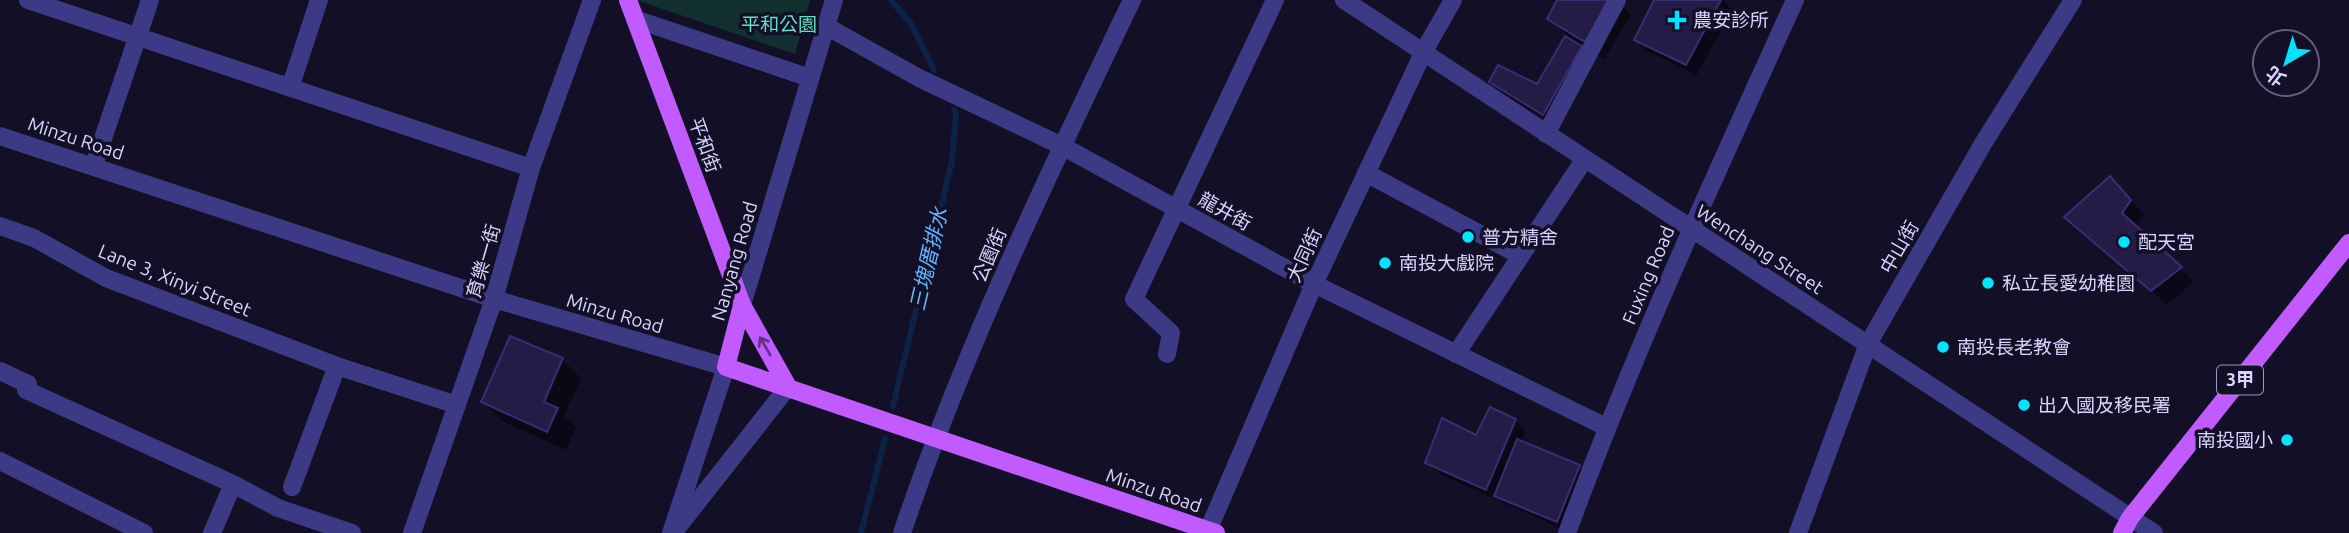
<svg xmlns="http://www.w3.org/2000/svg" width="2349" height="533" viewBox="0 0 2349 533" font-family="Ubuntu,'Noto Sans TC',sans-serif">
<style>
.green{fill:#12302f}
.shadow{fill:#0007}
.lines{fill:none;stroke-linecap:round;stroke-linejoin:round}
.stream{stroke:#0c2248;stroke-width:6}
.building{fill:#241b47;stroke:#3b2d73;stroke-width:2}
.minor{stroke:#3d3a85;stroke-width:18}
.major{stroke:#c25bff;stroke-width:18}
.oneway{stroke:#623188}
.poi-dot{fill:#00e5ff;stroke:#130f26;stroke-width:2.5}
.labels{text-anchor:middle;stroke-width:7;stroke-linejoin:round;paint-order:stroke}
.shield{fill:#130f26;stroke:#9e99be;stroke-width:2}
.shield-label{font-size:18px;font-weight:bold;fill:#d9d4ff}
.poi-label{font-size:19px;fill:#d9d4ff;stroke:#130f26;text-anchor:start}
.park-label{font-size:19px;fill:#5fe0c0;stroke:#130f26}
.street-label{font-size:19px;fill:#d9d4ff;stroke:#130f26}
.water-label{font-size:21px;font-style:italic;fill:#62b6ff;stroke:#130f26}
</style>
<rect width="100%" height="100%" fill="#130f26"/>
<!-- green -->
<path class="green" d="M636,0H810L795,54Z"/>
<!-- shadow -->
<path class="shadow" d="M1559,0H1616L1631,15L1604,59L1580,46L1592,58L1555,125L1502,92L1491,81L1538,87L1573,41L1550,18Z
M1656,0H1723L1732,9L1697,75L1647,51L1636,40Z
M2124,192L2144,215L2136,228L2194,282L2167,304L2081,231Z
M562,359L581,378L564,416L576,428L566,450L502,421L483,402Z
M1515,420L1526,431L1521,443L1579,467L1590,478L1568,532L1438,473L1427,462Z"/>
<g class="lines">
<!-- stream -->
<path class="stream" d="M891,0L911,24L934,70
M893,406L952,161L956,114L954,110
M861,533L885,439"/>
</g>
<!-- building -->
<path class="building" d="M1557,0H1610L1585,42L1547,19Z
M1654,0H1721L1686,65L1634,40Z
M1565,36L1582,46L1543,115L1489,82L1498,65L1537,84Z
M2110,176L2131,200L2122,213L2182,267L2151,291L2064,217Z
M510,336L563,358L544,402L558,408L547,432L481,402Z
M1490,407L1516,419L1486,490L1425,463L1442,418L1476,435Z
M1517,439L1580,465L1557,522L1494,496Z"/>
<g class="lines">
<!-- minor -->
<path class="minor" d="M28,0L531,168
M1344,0L2154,533
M635,19L810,78
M826,26L919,78L1062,146L1314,284L1606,427
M290,88L319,0
M1546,134L1617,0
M0,136L494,299L726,367L671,533
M94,165L150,0
M1366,173L1521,256
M0,226L34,238L106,278L337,366L457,405
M742,305L834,0
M1167,354L1171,333L1134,299L1275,0
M1456,354L1584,160
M0,371L28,384L26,390L233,484L212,533
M0,461L144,533
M233,484L278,508L352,533
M292,487L337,366
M677,528L788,387
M412,533L494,299L531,168L592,0
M902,533C964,349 1048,175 1132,0
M1207,533L1314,284L1424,51L1453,0
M1567,533C1634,351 1715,176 1795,0
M1798,533L1868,344L1984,142L2073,0"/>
<!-- major -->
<path class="major" d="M628,0L742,305L788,387
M742,305L726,367L1216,533
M2122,533L2130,518L2349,243"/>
</g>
<!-- one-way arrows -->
<defs><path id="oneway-shaft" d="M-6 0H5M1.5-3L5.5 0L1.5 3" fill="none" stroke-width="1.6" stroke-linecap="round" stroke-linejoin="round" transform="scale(1.75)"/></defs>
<use class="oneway" href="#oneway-shaft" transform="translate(765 346) rotate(-120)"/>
<!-- markers -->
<g class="poi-dot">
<path d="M1673.5 9.5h7v7h7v7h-7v7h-7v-7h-7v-7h7z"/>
<circle cx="1468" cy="237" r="7"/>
<circle cx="2124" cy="242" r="7"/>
<circle cx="1385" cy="263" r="7"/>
<circle cx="1988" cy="283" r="7"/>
<circle cx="1943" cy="347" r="7"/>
<circle cx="2024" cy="405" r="7"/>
<circle cx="2287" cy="440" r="7"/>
</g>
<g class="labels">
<!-- shield labels -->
<rect class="shield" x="2217" y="365.5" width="46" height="29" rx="5"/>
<g class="shield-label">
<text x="2240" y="386">3甲</text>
</g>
<!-- poi labels -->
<g class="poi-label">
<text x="1693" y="27">農安診所</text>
<text x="1482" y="244">普方精舍</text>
<text x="2138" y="249">配天宮</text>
<text x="1399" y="270">南投大戲院</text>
<text x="2002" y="290">私立長愛幼稚園</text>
<text x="1957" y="354">南投長老教會</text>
<text x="2038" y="412">出入國及移民署</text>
<text x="2273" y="447" text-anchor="end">南投國小</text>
</g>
<!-- park labels -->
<g class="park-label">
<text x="779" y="31">平和公園</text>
</g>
<!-- street labels -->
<g class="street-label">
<text transform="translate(76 138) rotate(18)" y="7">Minzu Road</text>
<text transform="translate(705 145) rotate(70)" y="7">平和街</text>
<text transform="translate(1225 211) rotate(29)" y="7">龍井街</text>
<text transform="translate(1899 247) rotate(-60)" y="7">中山街</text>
<text transform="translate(1760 249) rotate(33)" y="7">Wenchang Street</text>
<text transform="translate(989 255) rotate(-67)" y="7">公園街</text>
<text transform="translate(1304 255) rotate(-65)" y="7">大同街</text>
<text transform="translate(483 261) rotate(-74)" y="7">育樂一街</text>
<text transform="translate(734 261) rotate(-74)" y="7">Nanyang Road</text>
<text transform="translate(1648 275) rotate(-67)" y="7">Fuxing Road</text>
<text transform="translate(175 280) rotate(22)" y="7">Lane 3, Xinyi Street</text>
<text transform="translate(615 313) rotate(16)" y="7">Minzu Road</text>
<text transform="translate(1154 490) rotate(19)" y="7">Minzu Road</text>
</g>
<!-- water labels -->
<g class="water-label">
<text transform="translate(929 259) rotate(-77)" y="7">三塊厝排水</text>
</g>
</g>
<!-- north arrow -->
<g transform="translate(2286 63) rotate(218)"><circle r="33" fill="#130f26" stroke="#625e7d" stroke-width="2"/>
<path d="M0-5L12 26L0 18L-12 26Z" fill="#00e5ff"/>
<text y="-10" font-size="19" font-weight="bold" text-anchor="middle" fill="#d9d4ff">北</text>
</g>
</svg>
